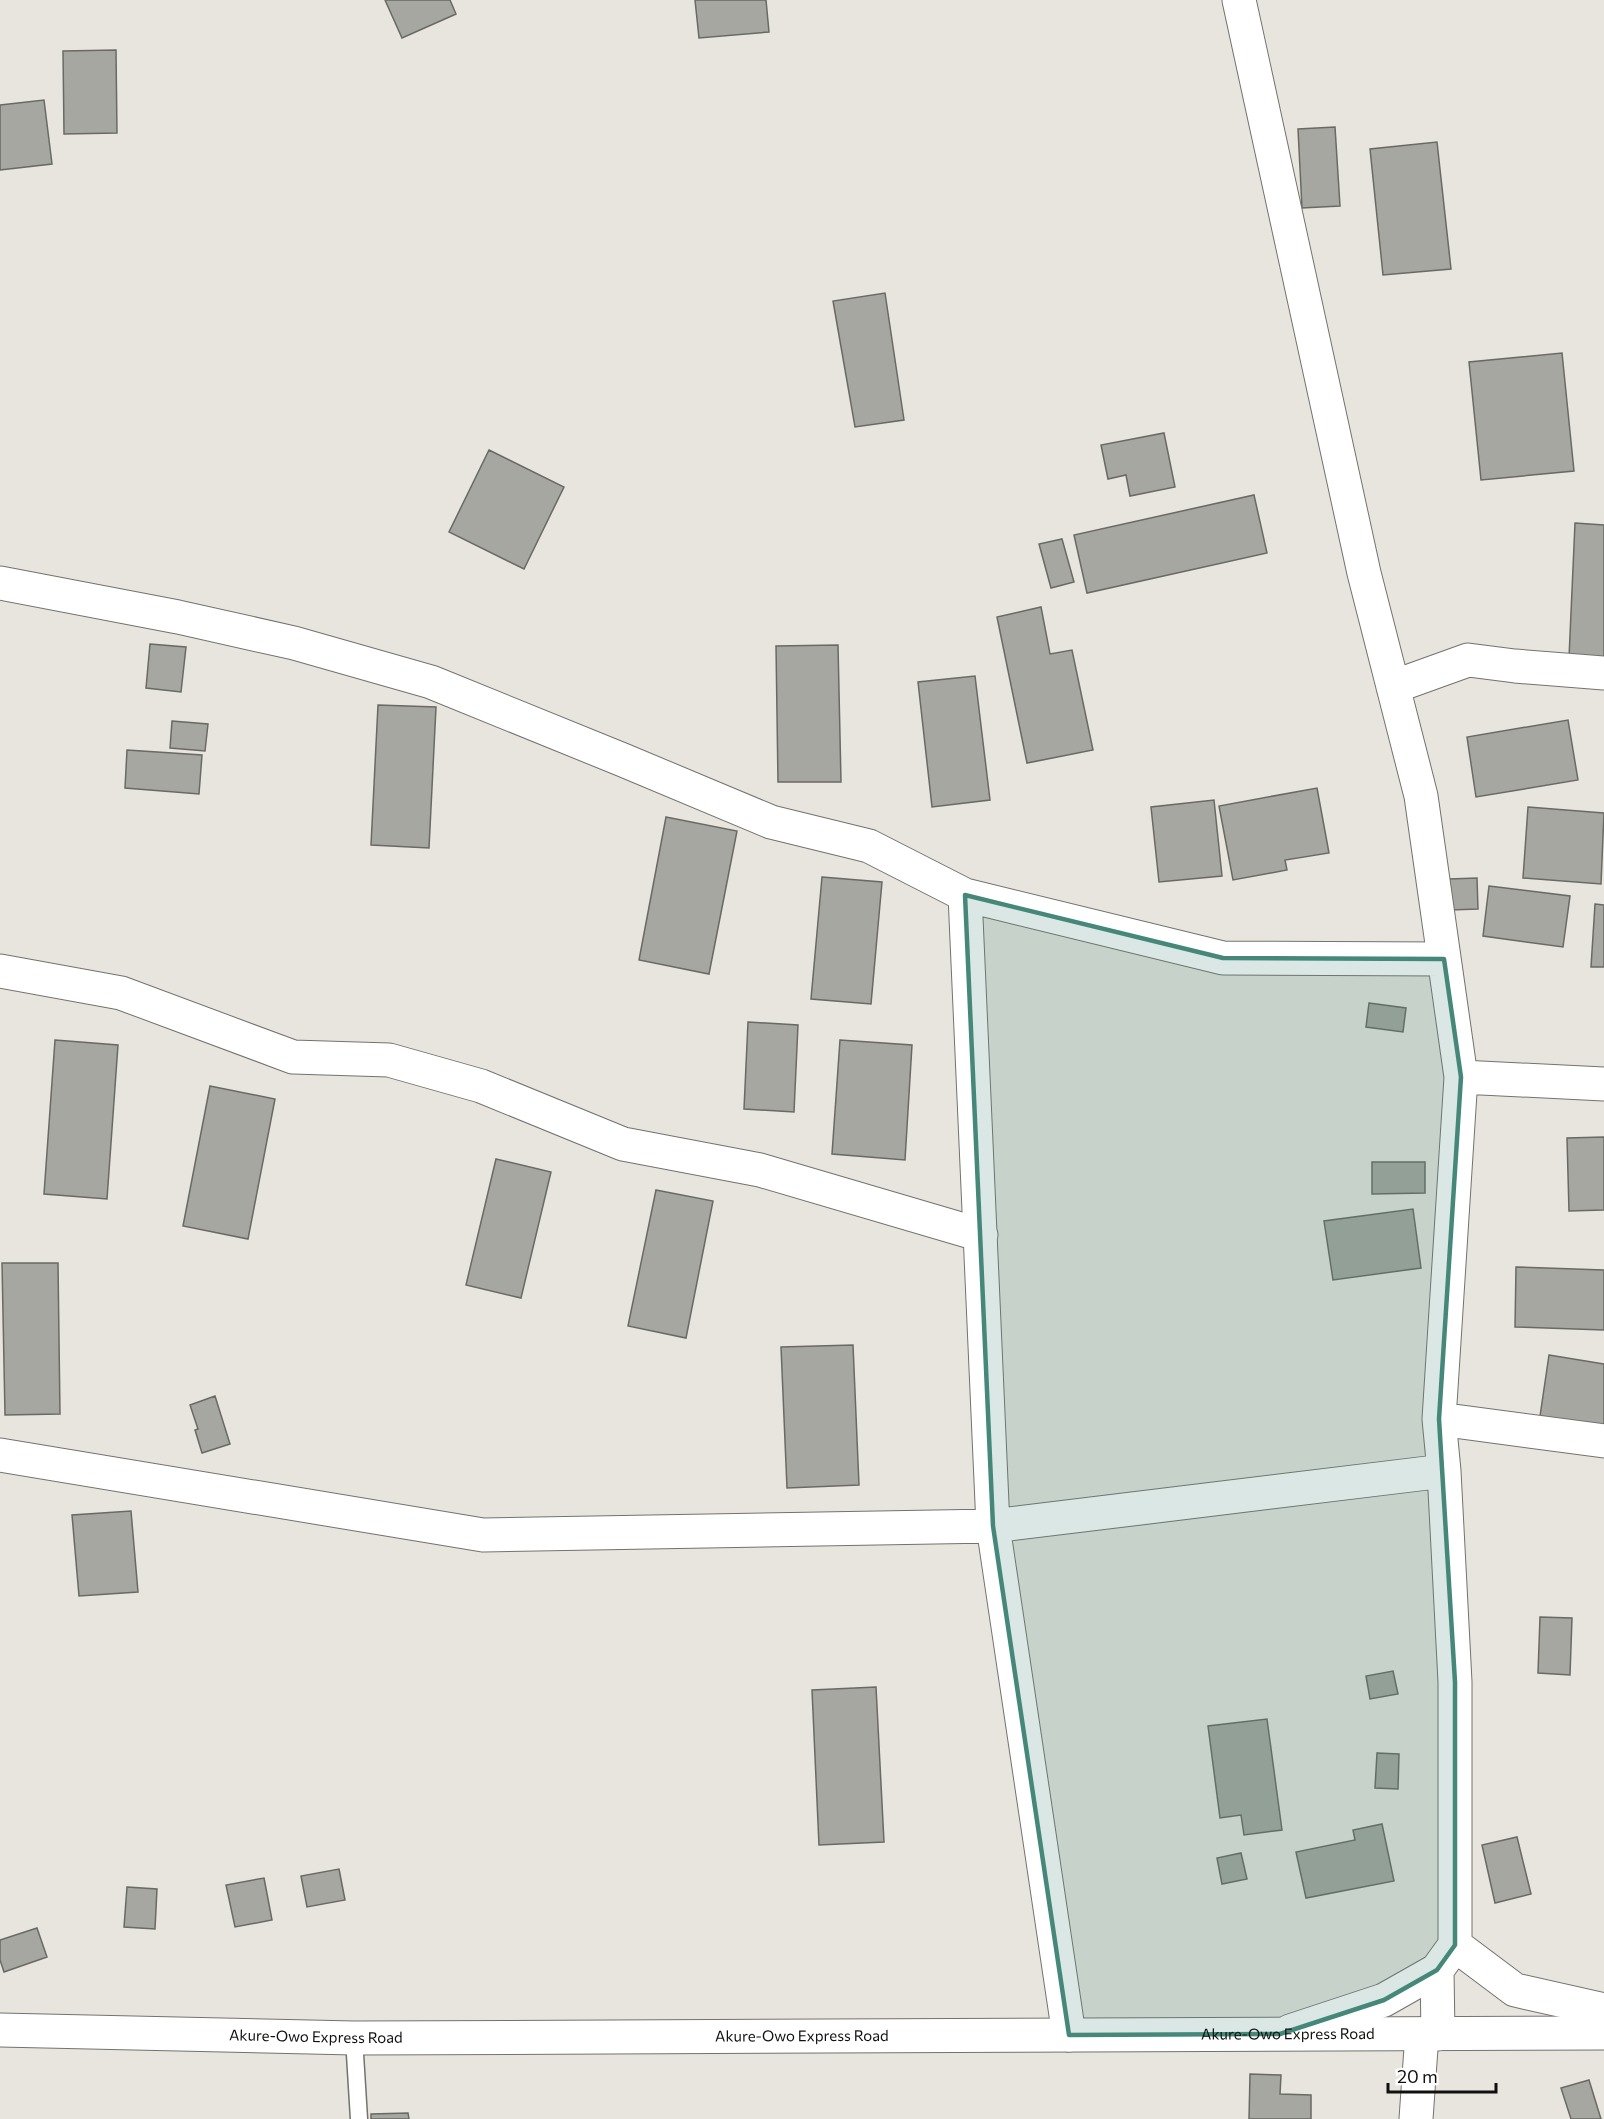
<svg xmlns="http://www.w3.org/2000/svg" width="1604" height="2119" viewBox="0 0 1604 2119" font-family="Commissioner,sans-serif">
<style>
.building{fill:#a7a7a1;stroke:#6a6a64;stroke-width:1.5}
.lines{fill:none;stroke-linecap:round;stroke-linejoin:round}
.lane-casing{stroke:#74726d;stroke-width:19}
.street-casing{stroke:#74726d;stroke-width:35}
.highway-casing{stroke:#74726d;stroke-width:35}
.lane{stroke:#fff;stroke-width:16}
.street{stroke:#fff;stroke-width:33}
.highway{stroke:#fff;stroke-width:33}
.marked{fill:#45887a;fill-opacity:0.2;stroke:#45887a;stroke-width:4.5;stroke-linejoin:round}
.labels{text-anchor:middle;stroke-width:5;stroke-linejoin:round;paint-order:stroke}
.street-label{font-size:15px;fill:#11100e;stroke:#fff}
</style>
<rect width="100%" height="100%" fill="#e8e5df"/>
<!-- building -->
<path class="building" d="M385,0H450L456,14L402,38Z
M695,0H766L769,32L699,38Z
M116,50L117,133L64,134L63,51Z
M44,100L52,164L0,170V105Z
M1335,127L1340,206L1302,208L1298,129Z
M1437,142L1451,269L1383,275L1370,149Z
M885,293L904,420L855,427L833,301Z
M1562,353L1574,471L1481,480L1469,362Z
M1164,433L1175,487L1130,496L1126,475L1108,479L1101,445Z
M489,450L564,487L524,569L449,532Z
M1254,495L1267,553L1087,593L1074,535Z
M1575,523L1604,525V659L1569,658Z
M1062,539L1074,582L1051,588L1039,544Z
M1041,607L1050,654L1072,650L1093,750L1027,763L997,617Z
M150,644L186,647L181,692L146,688Z
M838,645L841,782H778L776,646Z
M975,676L990,800L932,807L918,682Z
M378,705L436,707L429,848L371,845Z
M1568,720L1578,780L1476,797L1467,737Z
M172,721L208,724L205,751L170,748Z
M127,750L202,755L199,794L125,788Z
M1317,788L1329,853L1285,860L1287,870L1233,880L1219,806Z
M1214,800L1222,876L1159,882L1151,807Z
M1528,807L1604,813L1601,884L1523,878Z
M666,817L737,831L709,974L639,960Z
M822,877L882,882L871,1004L811,999Z
M1477,878L1478,909L1450,910L1449,879Z
M1489,886L1570,896L1563,947L1483,936Z
M1595,904L1604,905V967H1591Z
M1369,1003L1406,1008L1403,1032L1366,1027Z
M748,1022L798,1025L794,1112L744,1109Z
M55,1040L118,1045L107,1199L44,1194Z
M840,1040L912,1045L905,1160L832,1154Z
M210,1086L275,1099L248,1239L183,1226Z
M1604,1137V1210L1569,1211L1567,1138Z
M496,1159L551,1172L521,1298L466,1285Z
M1372,1162H1425V1193L1372,1194Z
M656,1190L713,1201L686,1338L628,1326Z
M1413,1209L1421,1268L1333,1280L1324,1221Z
M2,1263H58L60,1414L5,1415Z
M1516,1267L1604,1270V1330L1515,1327Z
M853,1345L859,1485L787,1488L781,1347Z
M1549,1355L1604,1364V1426L1540,1416Z
M215,1396L230,1444L202,1453L195,1430L198,1429L190,1405Z
M131,1511L138,1592L79,1596L72,1515Z
M1540,1617L1572,1618L1570,1675L1538,1673Z
M1393,1671L1398,1694L1370,1699L1366,1676Z
M876,1687L884,1842L819,1845L812,1690Z
M1267,1719L1282,1830L1244,1835L1241,1815L1220,1818L1208,1726Z
M1377,1753L1399,1754L1398,1789L1375,1788Z
M1382,1824L1394,1881L1306,1898L1296,1852L1355,1840L1353,1830Z
M1517,1837L1531,1894L1495,1903L1482,1845Z
M1241,1853L1247,1879L1222,1884L1217,1858Z
M339,1869L345,1900L307,1907L301,1876Z
M264,1878L272,1920L235,1927L226,1885Z
M127,1887L157,1889L155,1929L124,1927Z
M37,1928L47,1957L4,1972L0,1960V1940Z
M1250,2074L1281,2075L1280,2094L1311,2095V2119H1249Z
M1589,2080L1601,2119H1571L1561,2088Z
M408,2113L409,2119H371V2114Z"/>
<g class="lines">
<!-- lane casing -->
<g class="lane-casing">
<path id="lane" d="M354,2038L359,2119"/>
</g>
<!-- street casing -->
<g class="street-casing">
<path id="street" d="M1239,0L1364,573L1421,796L1461,1077L1439,1419L1444,1471L1455,1682V1945L1437,1970L1384,2000L1290,2031
M0,583L178,617L294,643L431,682L623,760L771,822L869,846L965,895
M1393,687L1468,660L1515,666L1604,673
M0,971L121,993L293,1057L389,1060L481,1086L623,1144L760,1170L981,1235
M1461,1077L1604,1084
M1439,1419L1604,1441
M0,1455L483,1535L993,1526L1444,1471
M1455,1945L1515,1990L1604,2010
M1437,1970L1438,2034
M1069,2035L993,1526L965,895L1223,958L1444,959
M1416,2119L1422,2034"/>
</g>
<!-- highway casing -->
<g class="highway-casing">
<g id="highway">
<path id="s1" d="M0,2030L354,2038L1604,2033"/>
</g>
</g>
<!-- lane -->
<use href="#lane" class="lane"/>
<!-- street -->
<use href="#street" class="street"/>
<!-- highway -->
<use href="#highway" class="highway"/>
</g>
<!-- marked area -->
<path class="marked" d="M965,895L1223,958L1444,959L1461,1077L1439,1419L1455,1682V1945L1437,1970L1384,2000L1280,2034L1069,2035L993,1526Z"/>
<g class="labels">
<!-- street labels -->
<g class="street-label">
<text dy="5" stroke="none"><textPath href="#s1" startOffset="1288">Akure-Owo Express Road</textPath></text>
<text dy="5" stroke="none"><textPath href="#s1" startOffset="316">Akure-Owo Express Road</textPath></text>
<text dy="5" stroke="none"><textPath href="#s1" startOffset="802">Akure-Owo Express Road</textPath></text>
</g>
</g>
<!-- scale -->
<path d="M1388 2083v9h108v-9" fill="none" stroke="#11100e" stroke-width="3"/>
<text x="1397" y="2083" font-size="18" fill="#11100e" stroke="#ffffff" stroke-width="4.5" paint-order="stroke">20 m</text>
</svg>
